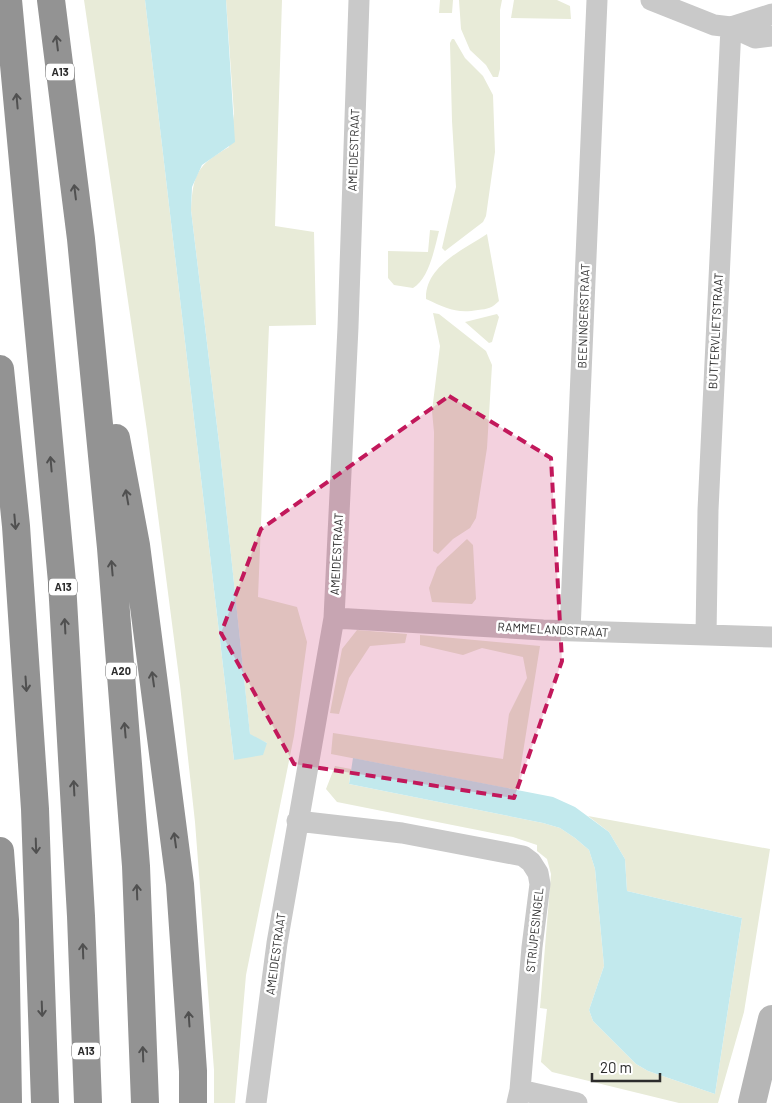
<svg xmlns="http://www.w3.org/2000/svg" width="772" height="1103" viewBox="0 0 772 1103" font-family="Barlow,sans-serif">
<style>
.green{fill:#e8ebd8}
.water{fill:#c2e9ed}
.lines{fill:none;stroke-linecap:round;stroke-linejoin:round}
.street{stroke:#c9c9c9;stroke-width:21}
.secondary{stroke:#b6b6b6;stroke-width:28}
.highway{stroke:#939393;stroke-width:28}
.oneway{stroke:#505050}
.marked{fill:#c2185b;fill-opacity:0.2;stroke:#c2185b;stroke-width:4;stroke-dasharray:10 6;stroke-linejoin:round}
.labels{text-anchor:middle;stroke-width:5;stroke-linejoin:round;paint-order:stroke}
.shield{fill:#fff;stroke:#6b6b6b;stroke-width:1}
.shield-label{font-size:11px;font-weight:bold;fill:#2c2c2c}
.street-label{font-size:12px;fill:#2c2c2c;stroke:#fff}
</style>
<rect width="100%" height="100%" fill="#fff"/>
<!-- green -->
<path class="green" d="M84,0H145L234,760L267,743L250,735L220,451L191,210C193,174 197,165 229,147L234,114L226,0H282L275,226L314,232L316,325L269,326L258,597L297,607L307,642L294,736L246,975L235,1103H214V1070L195,822L180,685L147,431Z
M440,0H453L452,13H439Z
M459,0H502L500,10V69L498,77H493L486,65L470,50L461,29Z
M514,0H557L570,6L571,19L511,18Z
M452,39H454L465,58L483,76L493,95L495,152L486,216L483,222L445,251L442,248L456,187L452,121L450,43Z
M430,230L439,231C435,247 429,279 413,288L394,285L388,278V251L428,252Z
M487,234L499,301C492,308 488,309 478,310C456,314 446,308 426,299C425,266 463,250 487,234Z
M433,313L439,314L486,351L492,365L487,448L476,518L470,528L453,539L438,554L433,551L434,432L432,411L440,346Z
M497,314L499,317L492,342L489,343L465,322Z
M467,539L473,545L476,599L472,604L432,602L429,588L437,567Z
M357,630L407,634L405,643L370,646L349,678L339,714L330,713L342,649Z
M420,635L540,646L517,790L331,754L333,733L503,759L509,714L527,678L523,657L482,648L463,655L420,645Z
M335,766L351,769L349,784L543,823L560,828L575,838L589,850L595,869L604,966L589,1010L593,1021L636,1064L648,1071L715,1094L742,918L627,891L625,859L609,832L588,816L770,849L744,1012L718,1103H679L552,1072L541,1062L547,1009L540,1008L551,874L547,859L537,851V845L513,837L337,802L326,789Z"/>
<!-- water -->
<path class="water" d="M145,0H226L235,142L202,165L192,187L191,210L220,451L250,734L267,743L263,755L234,760Z
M353,758L553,797L575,807L609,832L625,859L627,891L742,918L715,1094L648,1071L636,1064L593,1021L589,1010L604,966L595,869L589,850L575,838L560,828L543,823L349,784Z"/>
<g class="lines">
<!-- street -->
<path class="street" d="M651,0L714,25L731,27L755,38L772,36
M731,27L772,14
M334,618L543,630L772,637
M570,631L597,0
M706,635L708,510L731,27
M297,821L402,833L523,856L531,862L538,873L540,884L532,947L520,1090L517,1103
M520,1090L577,1103
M256,1103L277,943L334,618L348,327L359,0"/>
<!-- secondary -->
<path class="secondary" d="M752,1103L772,1019"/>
<!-- highway -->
<path class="highway" d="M8,0L62,582L81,916L88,1103
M51,0L81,239L111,548L136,866L145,1103
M0,369L16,526L35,809L45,1103
M116,438L136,545L180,884L193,1071V1103
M0,851L5,920L8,1103"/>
</g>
<!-- one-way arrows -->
<defs><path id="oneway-shaft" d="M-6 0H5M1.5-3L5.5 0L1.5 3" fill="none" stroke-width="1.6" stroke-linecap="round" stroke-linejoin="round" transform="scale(1.25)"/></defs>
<g class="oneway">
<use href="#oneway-shaft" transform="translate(57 43) rotate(-97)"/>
<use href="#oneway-shaft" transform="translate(17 101) rotate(-95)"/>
<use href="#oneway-shaft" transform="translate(75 192) rotate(-97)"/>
<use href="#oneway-shaft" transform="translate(51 464) rotate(-95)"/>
<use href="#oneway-shaft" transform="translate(127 497) rotate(-100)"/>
<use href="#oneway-shaft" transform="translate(15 522) rotate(85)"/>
<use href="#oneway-shaft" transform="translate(112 568) rotate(-95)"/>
<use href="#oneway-shaft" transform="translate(65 626) rotate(-93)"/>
<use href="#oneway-shaft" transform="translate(153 679) rotate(-98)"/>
<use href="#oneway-shaft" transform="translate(26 684) rotate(86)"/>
<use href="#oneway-shaft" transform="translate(125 730) rotate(-95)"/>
<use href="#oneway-shaft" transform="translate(74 788) rotate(-93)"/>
<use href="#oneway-shaft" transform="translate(175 840) rotate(-98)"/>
<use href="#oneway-shaft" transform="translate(36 846) rotate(88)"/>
<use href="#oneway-shaft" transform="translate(137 892) rotate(-92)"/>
<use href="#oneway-shaft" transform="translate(83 951) rotate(-92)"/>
<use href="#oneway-shaft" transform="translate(42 1009) rotate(88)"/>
<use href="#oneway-shaft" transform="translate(189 1019) rotate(-94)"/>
<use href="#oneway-shaft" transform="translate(143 1054) rotate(-92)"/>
</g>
<!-- marked area -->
<path class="marked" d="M449,396L551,458L562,661L514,798L294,764L221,633L261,529Z"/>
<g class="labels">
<!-- shield labels -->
<g class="shield">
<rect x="46" y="63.5" width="28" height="17" rx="4"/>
<rect x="49" y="578.5" width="28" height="17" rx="4"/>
<rect x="106" y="662.5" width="30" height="17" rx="4"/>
<rect x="72" y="1042.5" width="28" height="17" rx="4"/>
</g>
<g class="shield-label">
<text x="60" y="76">A13</text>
<text x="63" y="591">A13</text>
<text x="121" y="675">A20</text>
<text x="86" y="1055">A13</text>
</g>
<!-- street labels -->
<g class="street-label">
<text transform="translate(354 150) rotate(-88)" y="4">AMEIDESTRAAT</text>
<text transform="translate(584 316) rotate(-88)" y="4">BEENINGERSTRAAT</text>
<text transform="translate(716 331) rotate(-87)" y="4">BUTTERVLIETSTRAAT</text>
<text transform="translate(337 554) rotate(-87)" y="4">AMEIDESTRAAT</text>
<text transform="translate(553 630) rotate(3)" y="4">RAMMELANDSTRAAT</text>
<text transform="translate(535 930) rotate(-84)" y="4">STRIJPESINGEL</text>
<text transform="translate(276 954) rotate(-82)" y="4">AMEIDESTRAAT</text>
</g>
</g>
<!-- scale -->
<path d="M592 1073v8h68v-8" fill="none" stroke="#2c2c2c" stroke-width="2.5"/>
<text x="600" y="1073" font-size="15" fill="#2c2c2c" stroke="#ffffff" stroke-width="4" paint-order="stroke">20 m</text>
</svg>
